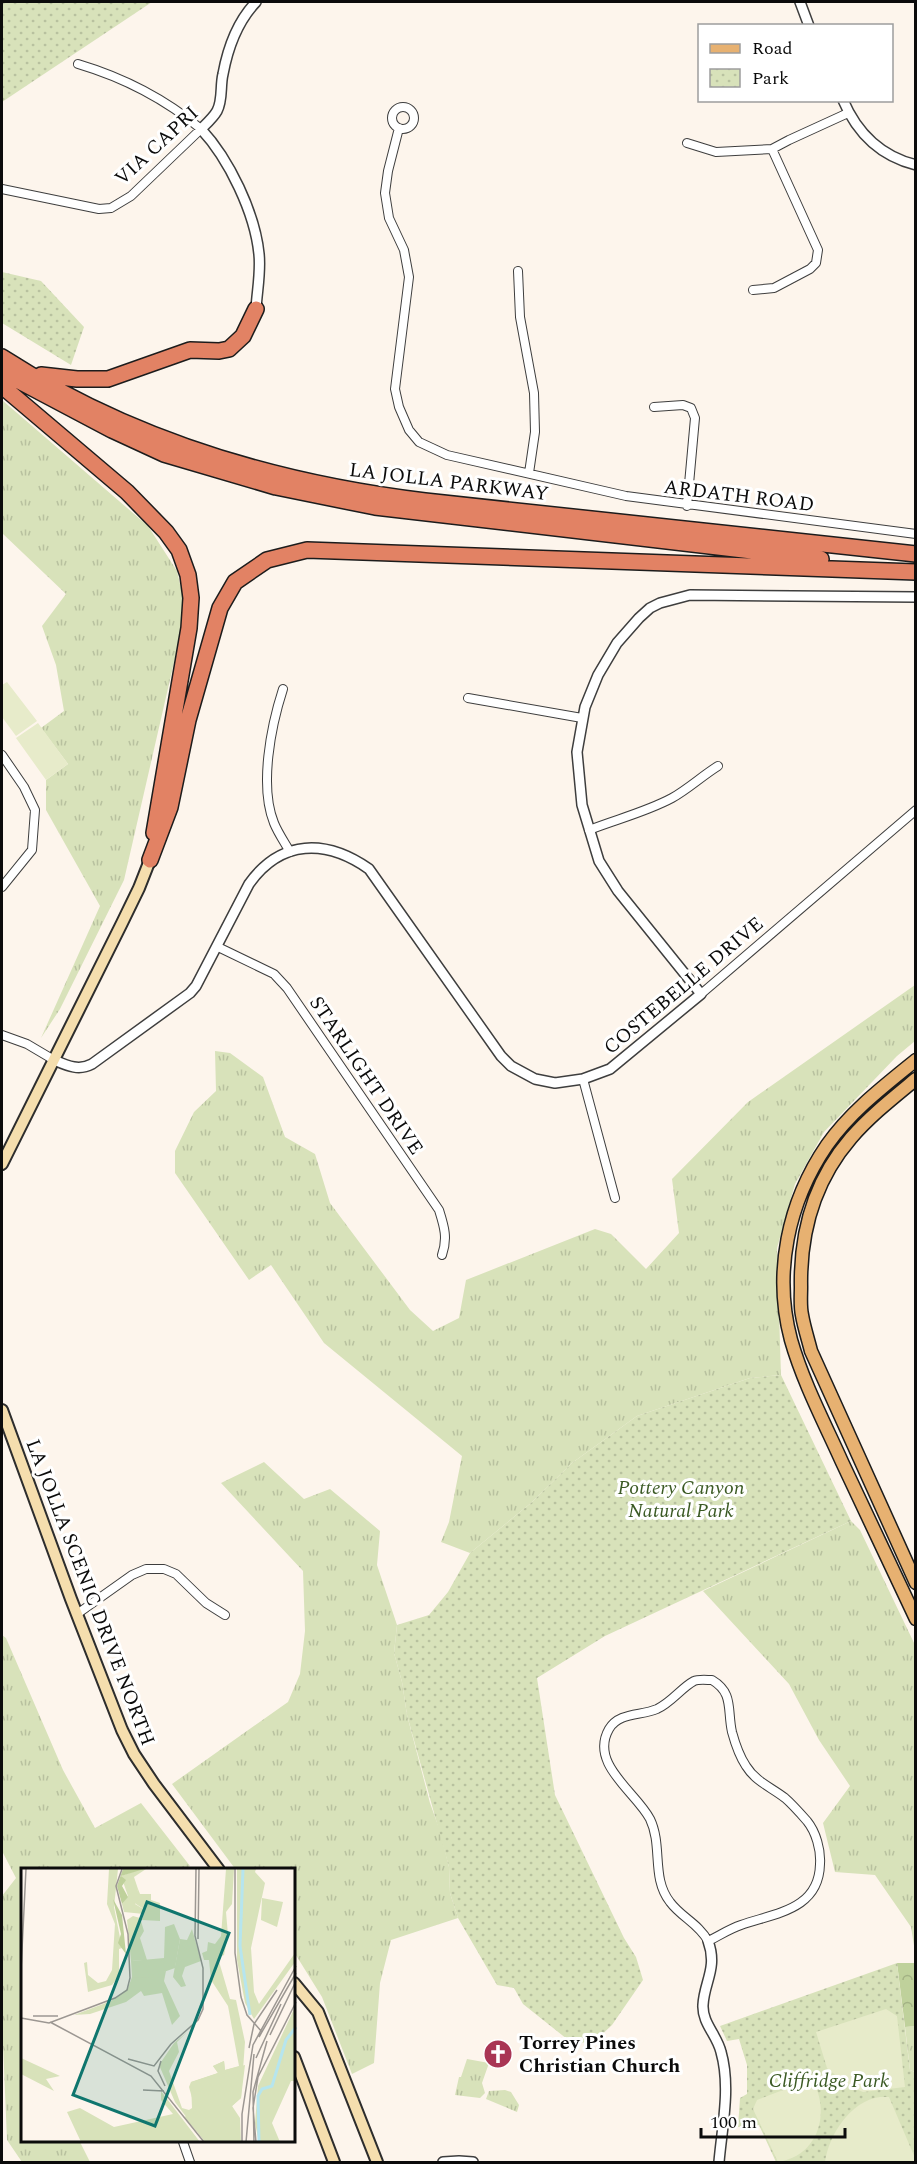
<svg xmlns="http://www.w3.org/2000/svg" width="917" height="2164" viewBox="0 0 917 2164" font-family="Spectral,serif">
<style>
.grass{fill:url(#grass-tufts)}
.forest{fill:url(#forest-crowns)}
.park{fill:url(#park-dots)}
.pitch{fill:#e7ebca}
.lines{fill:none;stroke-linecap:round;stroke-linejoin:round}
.minor-casing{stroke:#3e3e3e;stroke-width:10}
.tertiary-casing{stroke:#3e3e3e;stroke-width:12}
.secondary-casing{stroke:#2d2d2d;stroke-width:14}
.primary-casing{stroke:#1c1c1c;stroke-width:15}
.motorway-casing{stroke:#1c1c1c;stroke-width:18}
.minor{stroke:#fff;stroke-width:8}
.tertiary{stroke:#fff;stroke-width:9}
.secondary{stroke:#f5deae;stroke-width:10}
.primary{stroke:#e7b171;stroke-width:12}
.motorway{stroke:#e28264;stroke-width:15}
.labels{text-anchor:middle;stroke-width:6;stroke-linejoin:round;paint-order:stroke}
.street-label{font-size:20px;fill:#0b0b0b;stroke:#fff}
.park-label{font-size:20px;font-style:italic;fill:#3b5a24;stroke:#fff}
.poi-label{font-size:20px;font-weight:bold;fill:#0b0b0b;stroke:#fff;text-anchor:start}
.inset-river{fill:none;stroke:#b6e5ee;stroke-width:3}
.inset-road{fill:none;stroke:#9c9792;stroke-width:1.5}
.view{fill:#0f766e;fill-opacity:0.15;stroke:#0f766e;stroke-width:3}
.inset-edge{fill:none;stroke:#0b0b0b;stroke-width:3}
</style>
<defs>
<pattern id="grass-tufts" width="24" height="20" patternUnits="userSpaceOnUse" patternTransform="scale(1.5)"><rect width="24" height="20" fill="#d8e2ba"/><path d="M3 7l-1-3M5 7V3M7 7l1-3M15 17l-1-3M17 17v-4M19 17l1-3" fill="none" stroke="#b8c19f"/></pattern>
<pattern id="forest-crowns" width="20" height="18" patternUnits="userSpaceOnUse" patternTransform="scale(1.5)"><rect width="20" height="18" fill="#bfd19b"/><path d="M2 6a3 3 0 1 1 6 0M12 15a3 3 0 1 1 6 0" fill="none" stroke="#a3b284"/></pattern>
<pattern id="park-dots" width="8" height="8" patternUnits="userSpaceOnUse" patternTransform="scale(1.5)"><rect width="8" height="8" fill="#d8e2ba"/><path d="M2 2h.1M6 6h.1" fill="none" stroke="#b8c19f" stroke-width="1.8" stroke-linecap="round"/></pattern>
</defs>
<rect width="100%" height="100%" fill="#fdf5ec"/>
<!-- grass -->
<path class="grass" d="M2,400L148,526L177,571L186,610L124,880L60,1009L41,1038L100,906L46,810V780L68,764L41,728L64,711L56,665L42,626L66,594L2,533Z
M915,985V1041L897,1056L824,1132L795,1184L777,1248L781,1375L750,1378L637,1416L572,1463L531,1503L470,1553L441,1542L449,1522L462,1456L324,1343L271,1265L249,1280L175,1173V1151L194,1112L216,1091L215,1051L230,1053L263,1077L285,1137L315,1154L330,1203L410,1310L433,1331L459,1318L466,1280L595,1229L611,1234L646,1269L679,1233L672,1179L748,1102Z
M264,1462L304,1499L330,1489L380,1531L377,1565L397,1625L394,1653L402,1682L407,1715L430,1803L440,1831L449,1867L450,1893L458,1918L391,1940L380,1983L374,2063L352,2074L322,1997L294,1952V1870H236L172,1784L288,1702L300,1674L305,1631L303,1571L221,1483Z
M851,1521L860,1530L915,1645V1952L911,1927L875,1875L835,1872L823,1823L850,1786L819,1740L789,1684L703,1591Z
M2,1635L6,1638L63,1770L95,1828L141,1803L190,1866L185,1870H22V2142H80L90,2162H22L7,2140L2,2020V1896L16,1878L2,1851Z
M915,2026V2072L910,2070L905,2027Z
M467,2059L489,2063L482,2083L485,2093L480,2098L455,2095L459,2077H461Z
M505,2090L511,2092L519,2105L517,2112L486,2099L489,2091Z"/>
<!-- forest -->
<path class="forest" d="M897,1963H915V2026L905,2027Z"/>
<!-- park -->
<path class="park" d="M2,2H152L2,102Z
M2,272L41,281L84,327L71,365L2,323Z
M781,1375L851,1521L605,1636L537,1678L555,1795L624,1938L636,1957L643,1980L612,2025L594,2042L572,2043L523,2004L514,1988L497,1985L458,1918L450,1893L449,1867L407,1715L402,1682L394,1653L397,1625L429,1615L448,1592L470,1553L531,1503L572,1463L637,1416L750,1378Z
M897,1963L910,2070L915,2072V2162H776L759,2125L738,2127L740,2098L747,2094V2065L739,2039L727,2041L720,2026Z"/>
<!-- pitch -->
<path class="pitch" d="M7,682L37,721L16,736L2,717V685Z
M38,723L68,764L46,780L16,738Z
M886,2009L897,2016L905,2087L863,2092L847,2085L827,2068L816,2032Z
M812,2079C831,2112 819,2156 778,2162L753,2109L757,2100Z
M880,2097H889L915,2158V2162H825C829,2135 850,2101 880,2097Z"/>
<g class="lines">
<!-- minor casing -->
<g class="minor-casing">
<path id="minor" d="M392 118a11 11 0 1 1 22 0a11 11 0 1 1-22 0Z
M399,128L388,171L385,193L389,218L404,250L409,277L395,389L399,407L409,430L419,442L447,455L626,496L916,534
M687,143L716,152L772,149L789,140L848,113
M2,189L99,209L111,208L131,196L201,129C164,98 125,78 78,64
M518,271L520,317L534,393L535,432L529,473
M753,290L774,288L810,269L816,263L818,250L772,149
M654,407L683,405L691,408L695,418L687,506
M283,689C271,726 259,786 274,823C278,833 285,843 290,852
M468,698L582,718
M2,755L24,787L35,810L32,850L2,887
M589,830C617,819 646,812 672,798C688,789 702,776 718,766
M218,947L274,974L287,988L439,1210C444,1226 448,1238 442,1255
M701,994L916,810
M2,1035L27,1044L54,1060
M583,1079L615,1198
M77,1614L132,1575L146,1569H164L176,1574L206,1603L225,1615
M712,1680C734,1693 727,1710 732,1732C735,1743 740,1757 746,1766C756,1782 771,1787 785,1798C792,1804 800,1813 807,1821C816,1832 821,1850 820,1864C819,1910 775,1913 741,1925C729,1929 719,1936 708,1941C699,1924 681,1917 670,1902C651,1878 663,1846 650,1819C636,1792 589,1764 609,1729C619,1712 641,1716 657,1709C672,1702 681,1688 694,1681C698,1679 707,1680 712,1680Z
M183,2142L190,2162"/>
</g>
<!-- tertiary casing -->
<g class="tertiary-casing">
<path id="tertiary" d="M800,2L809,26
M843,100C857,133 880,156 916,165
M256,309C257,291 261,272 259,254C255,213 229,159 201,129C206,124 213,118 217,111C223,100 220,86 223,74C228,47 237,22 256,2
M54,1060C68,1066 79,1071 92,1064L190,993L196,986L249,884C281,839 326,839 369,869L501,1056L511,1066L535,1079L555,1083L583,1079L610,1069L701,994L618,891L599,861L582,805L577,752L585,707L598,675L617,643L639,618L650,608L660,603L690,595L916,597
M708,1941C718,1968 704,1982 703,2005C702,2023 717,2035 721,2052C731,2087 722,2127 719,2162
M443,2162L459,2161L473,2162"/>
</g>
<!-- secondary casing -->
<g class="secondary-casing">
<path id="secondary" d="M2,1164L122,923L139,888L150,860
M2,1410L71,1599L122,1730L134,1754L154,1784L219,1870
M294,1983L318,2012L377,2162
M294,2057L334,2162"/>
</g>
<!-- primary casing -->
<g class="primary-casing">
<path id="primary" d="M916,1060C884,1086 851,1111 827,1145C788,1202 773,1273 791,1340C803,1382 824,1422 842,1462C867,1514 891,1567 916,1619
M916,1079C893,1098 870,1116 851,1138C814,1181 800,1232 801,1287C801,1296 800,1306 802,1315C804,1327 808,1339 811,1351L916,1583"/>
</g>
<!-- motorway casing -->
<g class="motorway-casing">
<path id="motorway" d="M2,357C129,439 276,483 425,501L916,554
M2,372L112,430L164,454L276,487L375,507L821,559
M41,375L77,379H108L190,350L219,351L229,349L243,336L256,309
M2,386L127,492L166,532L179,550L188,575L191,598L189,628L154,833
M150,860L170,807L188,720L220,608L235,582L267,560L307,550L916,572"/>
</g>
<!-- minor -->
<use href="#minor" class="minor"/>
<!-- tertiary -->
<use href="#tertiary" class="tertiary"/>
<!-- secondary -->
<use href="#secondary" class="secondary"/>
<!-- primary -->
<use href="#primary" class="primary"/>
<!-- motorway -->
<use href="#motorway" class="motorway"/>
</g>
<!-- icons -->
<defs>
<g id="church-disc" transform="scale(1.5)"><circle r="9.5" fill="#a93554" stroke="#fff"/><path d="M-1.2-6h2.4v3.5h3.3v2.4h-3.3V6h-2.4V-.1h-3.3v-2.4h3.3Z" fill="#fff"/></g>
</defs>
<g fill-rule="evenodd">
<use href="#church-disc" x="498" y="2054"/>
</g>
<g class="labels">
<!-- street labels -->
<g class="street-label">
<text transform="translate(156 145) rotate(-43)" y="7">VIA CAPRI</text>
<text transform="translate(449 481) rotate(7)" y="7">LA JOLLA PARKWAY</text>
<text transform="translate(739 495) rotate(7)" y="7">ARDATH ROAD</text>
<text transform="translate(683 985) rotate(-40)" y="7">COSTEBELLE DRIVE</text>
<text transform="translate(367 1075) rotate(56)" y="7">STARLIGHT DRIVE</text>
<text transform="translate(91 1592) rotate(69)" y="7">LA JOLLA SCENIC DRIVE NORTH</text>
</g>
<!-- park labels -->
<g class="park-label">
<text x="681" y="1494">Pottery Canyon<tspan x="681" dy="23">Natural Park</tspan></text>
<text x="829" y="2087">Cliffridge Park</text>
</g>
<!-- poi labels -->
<g class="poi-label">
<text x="519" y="2049">Torrey Pines<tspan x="519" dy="23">Christian Church</tspan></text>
</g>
</g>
<!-- overview -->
<g transform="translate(21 1868)">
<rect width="274" height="274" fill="#fdf5ec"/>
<path d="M88,1H97L93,39L101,80L98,81V108L91,117L67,124L63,95L66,94L67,107L77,115L85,113L91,102L94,56L86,36ZM119,1H125L113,9L117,21L114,36L124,42L123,46L103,44L101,36L107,28L100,8ZM205,1H213L211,36L205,44L207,67L203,87L197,90L209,131L215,132L224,174L220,230L211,238L219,250L220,274H184L154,234L138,197L153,175L166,164L156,174L158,184L148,203L161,240L168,242L171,240L170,214L197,205L192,198L203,193L204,202L218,198L207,138L190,112L188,92H183L181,85L186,83L187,74L194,76L200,68ZM216,1H235L234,4L244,15L230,80L233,124L238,136L274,85V94L233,151L224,135L216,92ZM112,48L119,50L123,63L119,70L126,92L110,93L106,52ZM171,61L180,93L164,99L161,108L165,118L160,119L152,109L159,71L166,72ZM145,103L143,113L159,148L151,157L141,125L123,128L120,123L105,134L69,146L53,147L90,133L107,120L111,109ZM274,139V213H270L251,255L259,274H238L234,255L237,218ZM0,190L39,208L25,211L33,223L0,206Z" fill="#d8e2ba"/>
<path d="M102,1H123L100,8L105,12L101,18L107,29L101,36L96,18ZM92,31L101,47L105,86L97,75L100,66Z" fill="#bfd19b"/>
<path d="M117,21L119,26H130V32L139,35V53L121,52L124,42L112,34ZM241,30L262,34L256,59L240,52ZM153,56L159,71L154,100L126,110L111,109L110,93L143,90L144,59ZM203,193L204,202L224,197L220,230L211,238L218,274H185L163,249L175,244L168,219L170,214L197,205L192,198ZM140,223L179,274H60L46,244L59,240L93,259L152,246L140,232Z" fill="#d8e2ba"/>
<path class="inset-river" d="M222,1L219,78L229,147M238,274L237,228L241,221L251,218L265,172L275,159"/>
<path class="inset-road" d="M214,1V85L220,129L226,147L241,164M177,71L178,1M0,102L5,1M12,148H37M0,150L28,155L94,130L106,122L109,110L107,66L95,18L101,1M29,154L130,208L183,274M249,167L275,113M238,169L275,105M150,176L177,152L182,141V100L174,68L175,1M228,180L233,156L256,122M235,190L260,136M107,191L133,198L150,176M140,193L137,203L144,218M122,222L143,223M221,274V246L232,177L275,98M225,274L233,186M233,274L232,224L246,173M235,274L232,240L237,209L275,134"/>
<path class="view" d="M126,34L208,65L134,258L52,227Z"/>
<rect width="274" height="274" class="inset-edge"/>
</g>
<!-- border -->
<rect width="917" height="2164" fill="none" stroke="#0b0b0b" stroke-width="6"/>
<!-- legend -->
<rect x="698" y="24" width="195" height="78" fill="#ffffff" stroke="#9d9d9d" stroke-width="1.5"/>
<rect x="710" y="44" width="30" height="9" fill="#e7b171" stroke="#9d9d9d" stroke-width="1.5"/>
<text x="752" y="54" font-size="18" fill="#0b0b0b">Road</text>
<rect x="710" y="69" width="30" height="18" fill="url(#park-dots)" stroke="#9d9d9d" stroke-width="1.5"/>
<text x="752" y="84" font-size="18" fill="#0b0b0b">Park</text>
<!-- scale -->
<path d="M701 2128v9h144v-9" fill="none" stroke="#0b0b0b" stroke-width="3"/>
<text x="710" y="2128" font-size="18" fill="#0b0b0b" stroke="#ffffff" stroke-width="4.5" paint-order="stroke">100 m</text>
</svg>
